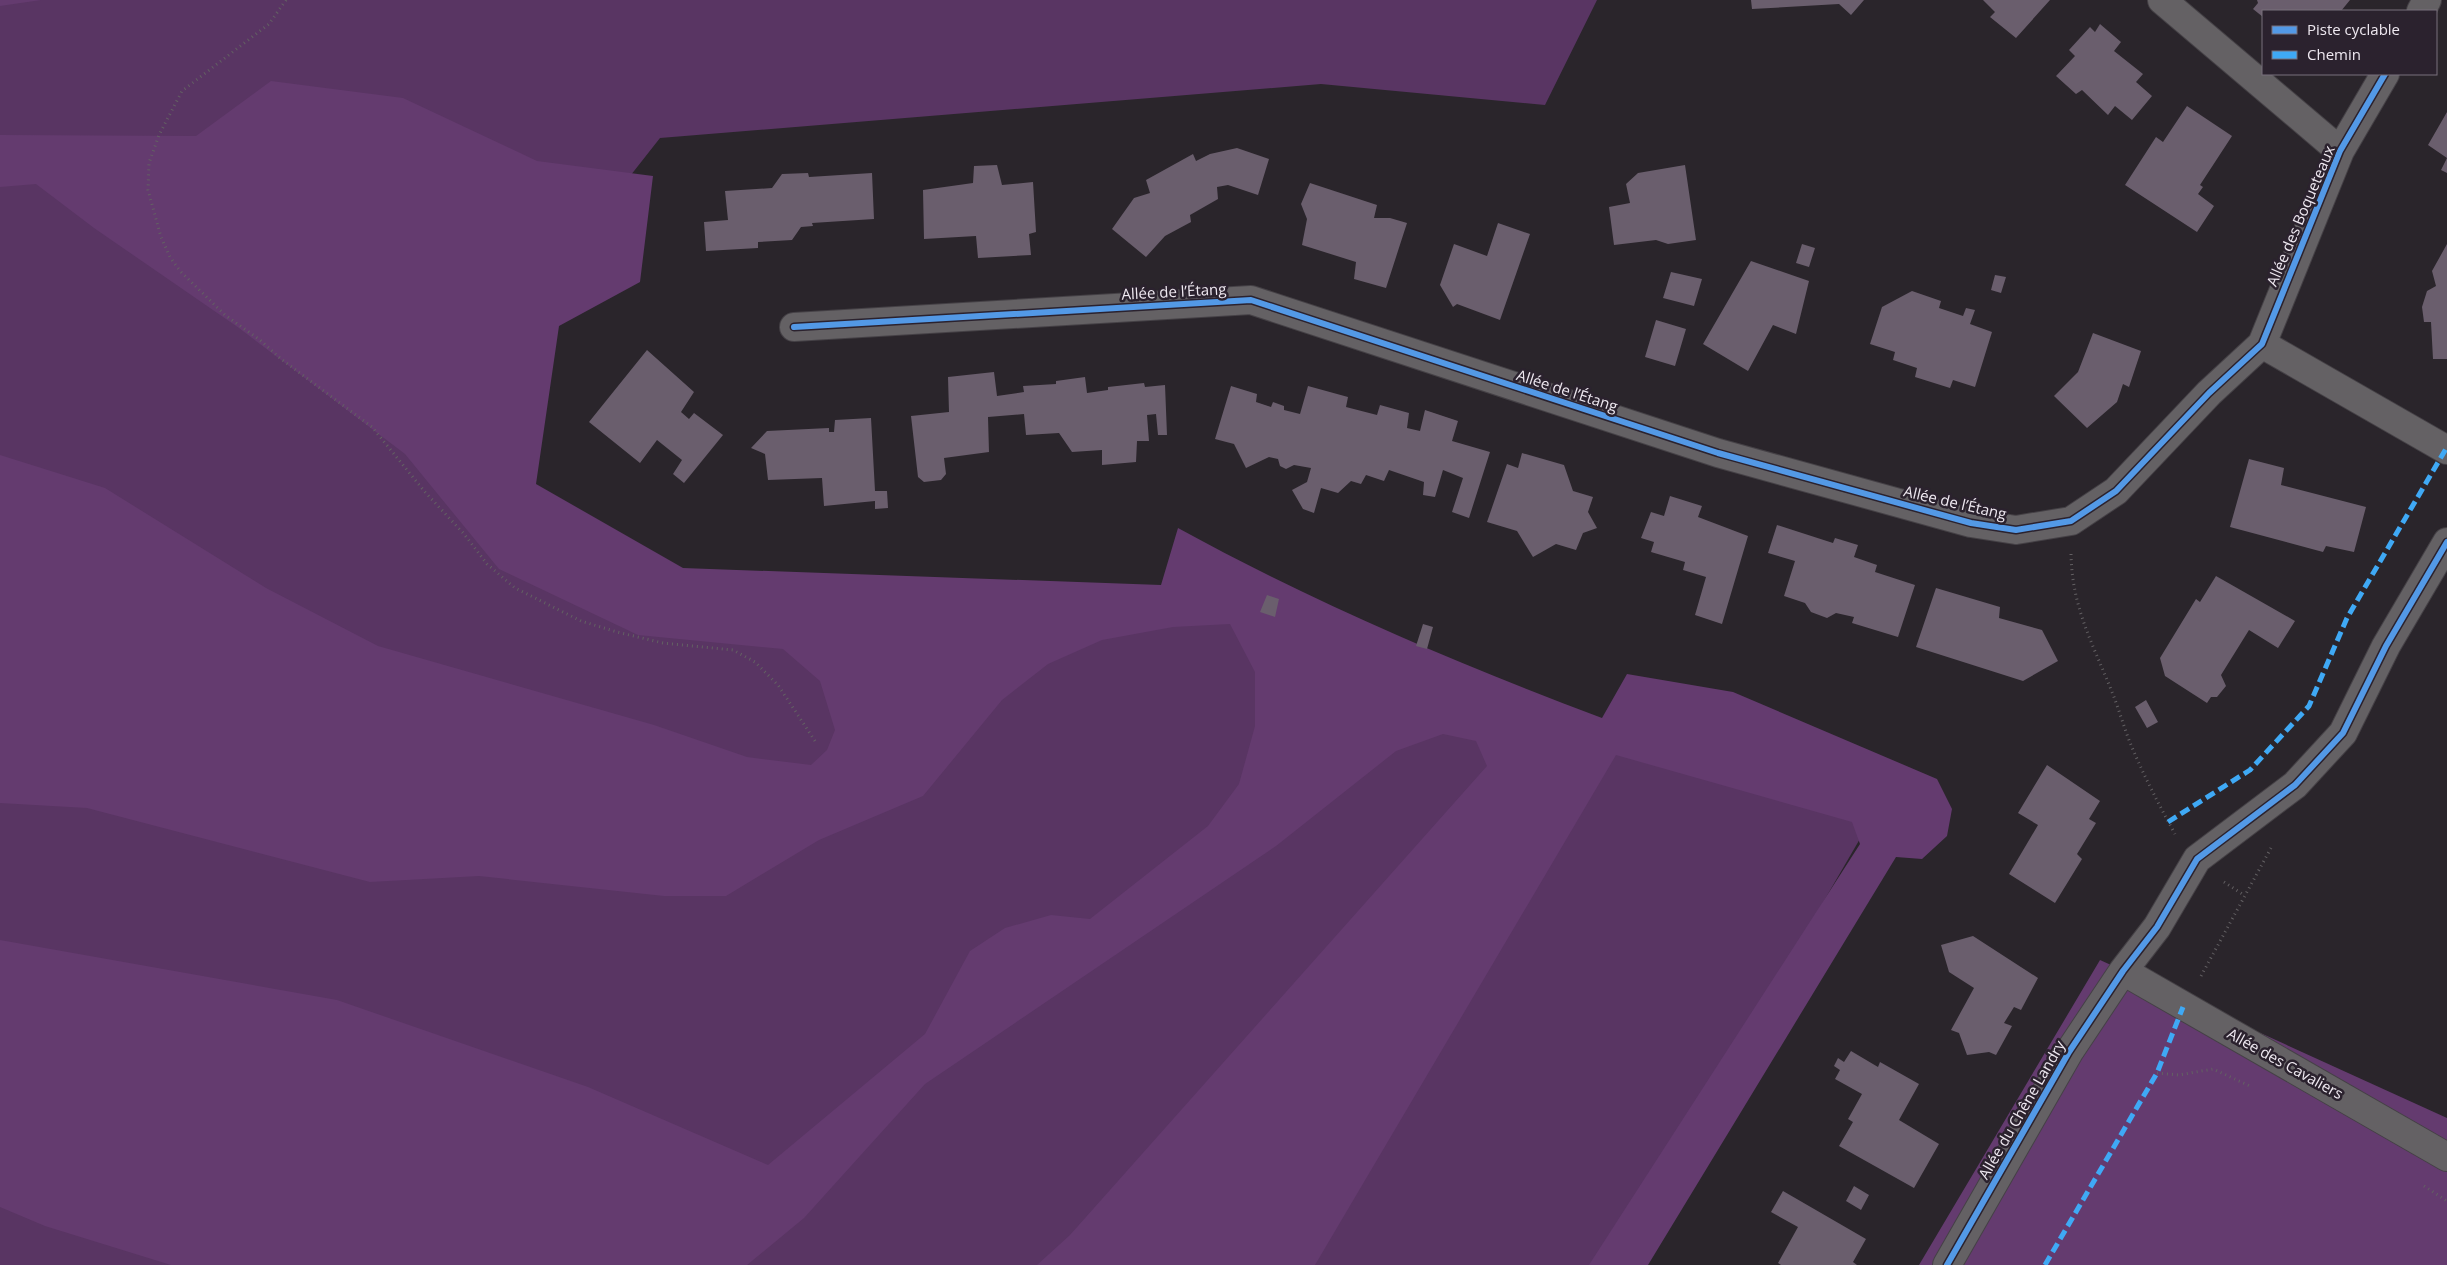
<svg xmlns="http://www.w3.org/2000/svg" width="2447" height="1265" viewBox="0 0 2447 1265" font-family="'Open Sans',sans-serif">
<style>
.green{fill:#593563}
.forest{fill:#643b6f}
.building{fill:#6a5e6d}
.lines{fill:none;stroke-linecap:round;stroke-linejoin:round}
.street-casing{stroke:#454146;stroke-width:30}
.path{stroke:#636063;stroke-width:3;stroke-dasharray:1 4;stroke-linecap:butt}
.street{stroke:#646164;stroke-width:28}
.quiet{stroke:#3fa9f5;stroke-width:5;stroke-dasharray:10 5;stroke-linecap:butt}
.cycleway-casing{stroke:#2b222e;stroke-width:9}
.cycleway{stroke:#5399e6;stroke-width:6}
.labels{text-anchor:middle;stroke-width:5;stroke-linejoin:round;paint-order:stroke}
.street-label{font-size:15px;fill:#eee8f0;stroke:#2b222e}
</style>
<rect width="100%" height="100%" fill="#2a252b"/>
<!-- green -->
<path class="green" d="M0,0H1597L1545,105L1321,84L660,138L505,335L467,405L584,602L1192,608L1875,813L1612,1265H0Z"/>
<!-- forest -->
<path class="forest" d="M0,0H41L0,6Z
M271,81L403,98L537,161L653,176L640,282L559,326L536,484L683,568L1161,585L1178,528C1313,602 1458,664 1602,718L1627,674L1733,692L1937,779L1952,809L1947,836L1922,859L1896,857L1648,1265H1589L1860,844L1852,822L1616,755L1315,1265H1037L1070,1235L1487,766L1476,741L1443,734L1396,751L1276,846L925,1084L804,1218L747,1265H171L45,1226L0,1207V940L337,1000L588,1087L768,1165L925,1034L970,951L1005,928L1051,915L1090,919L1208,826L1239,784L1255,726V672L1230,624L1173,627L1102,640L1048,664L1002,700L923,796L819,840L726,896H664L479,876L370,882L87,808L0,803V455L105,488L266,588L378,646L654,725L747,757L811,765L827,750L835,730L820,681L783,649L638,635L499,569L405,454L239,328L94,228L36,184L0,187V135L196,136Z
M2100,960L2447,1118V1265H1919Z"/>
<!-- building -->
<path class="building" d="M1751,0H1864L1851,15L1839,4L1752,9Z
M1983,0H2050L2016,38L1990,17L1995,12Z
M2257,0H2350L2341,11H2263V17L2253,9L2258,3Z
M2100,24L2121,42L2114,51L2143,74L2136,82L2152,96L2132,120L2115,106L2108,115L2082,90L2076,94L2056,76L2075,56L2069,50L2090,27L2095,32Z
M2187,106L2232,136L2200,185L2203,187L2198,194L2214,206L2197,232L2125,185L2156,137L2163,142Z
M2447,112V173L2441,170L2447,158L2428,145Z
M1237,148L1269,159L1258,195L1228,185L1217,187L1218,199L1190,215L1191,222L1165,236L1146,257L1112,229L1134,198L1150,193L1146,180L1193,154L1196,161L1210,154Z
M997,165L1002,185L1033,182L1036,232L1029,234L1031,255L978,258L976,236L924,239L923,190L973,183L974,166Z
M1685,165L1696,240L1668,244L1656,240L1614,245L1609,207L1630,203L1626,184L1638,173Z
M808,173L809,177L872,173L874,219L812,223L813,226L801,227L792,240L758,242V248L706,251L704,222L728,220L725,191L772,188L782,174Z
M1310,183L1377,205L1374,218H1390L1407,223L1386,288L1354,279L1356,262L1302,245L1307,219L1301,204Z
M1498,223L1530,234L1500,320L1457,304L1453,307L1440,285L1454,244L1487,256Z
M1802,244L1815,248L1809,267L1796,263Z
M2447,244V359H2433L2431,322H2424L2422,307L2427,291L2436,286L2432,271Z
M1751,261L1809,281L1796,334L1773,325L1748,371L1703,344Z
M1671,272L1702,279L1694,306L1663,298Z
M1995,275L2006,277L2001,293L1991,290Z
M1912,291L1941,301L1939,308L1963,316L1966,308L1975,310L1970,324L1992,332L1975,387L1953,380L1950,388L1915,377L1917,368L1893,360L1895,352L1870,344L1882,307Z
M1656,320L1686,329L1675,366L1645,357Z
M2093,333L2141,351L2129,387L2123,384L2117,402L2087,428L2054,396L2078,372Z
M647,350L694,392L681,412L689,419L694,413L723,435L684,483L673,474L682,460L657,440L640,463L589,422Z
M994,372L997,396L1024,392L1023,386L1056,384V381L1085,377L1087,393L1108,390V387L1144,383L1145,387L1165,385L1167,435H1158L1156,414L1147,415L1149,441H1137L1136,462L1102,465V450L1072,452L1059,433L1026,435L1024,414L988,417L989,452L944,458L946,474L941,480L924,482L918,477L911,416L949,412L948,377Z
M1231,386L1257,394L1256,402L1271,407L1273,402L1284,406V410L1300,414L1308,386L1348,397L1346,407L1377,415L1380,405L1409,413L1407,428L1420,431L1425,410L1458,421L1452,441L1490,452L1469,518L1452,512L1463,478L1443,470L1435,497L1423,495L1424,482L1389,470L1384,481L1366,475L1361,484L1351,481L1338,493L1321,488L1314,513L1303,509L1292,490L1307,482L1311,468L1294,465L1286,469L1280,466L1278,459L1269,457L1246,468L1234,444L1215,439Z
M871,418L875,491H887L888,508L875,509V501L824,506L822,478L768,480L765,454L751,448L767,431L829,428V432H834L835,420Z
M1522,453L1564,465L1573,491L1593,497L1588,512L1597,528L1583,533L1576,550L1556,544L1533,557L1517,531L1487,522L1507,464L1518,468Z
M2249,459L2284,468L2281,485L2366,507L2354,552L2326,546L2323,552L2230,527Z
M1670,496L1702,506L1698,517L1748,536L1722,624L1695,615L1706,577L1683,570L1685,562L1651,552L1654,542L1641,538L1651,512L1664,516Z
M1777,525L1833,543L1835,538L1858,545L1854,557L1877,565L1875,572L1915,585L1898,637L1852,623L1854,617L1836,613L1827,618L1811,612L1805,603L1784,596L1795,561L1768,553Z
M2216,576L2295,621L2278,648L2249,630L2221,675L2226,686L2217,697H2211L2207,703L2165,676L2160,658L2196,599L2200,602Z
M1936,588L2000,607L1999,618L2042,630L2058,661L2023,681L1916,647Z
M1267,595L1279,599L1275,617L1260,612Z
M1423,624L1433,627L1427,649L1416,646Z
M2146,700L2158,722L2147,728L2135,707Z
M2047,765L2100,801L2089,819L2096,823L2077,854L2082,859L2055,903L2009,874L2038,825L2018,813Z
M1973,936L2038,978L2021,1010L2014,1007L2004,1023L2012,1026L1996,1055L1989,1052L1967,1055L1959,1033L1951,1030L1974,988L1949,972L1941,945Z
M1851,1051L1878,1067L1880,1062L1919,1084L1899,1120L1939,1144L1914,1188L1839,1146L1853,1122L1848,1119L1862,1094L1835,1079L1840,1070L1834,1066L1838,1058L1844,1062Z
M1854,1186L1869,1195L1861,1210L1846,1201Z
M1783,1191L1866,1239L1853,1262L1857,1265H1781L1778,1263L1798,1227L1771,1212Z"/>
<g class="lines">
<!-- street casing -->
<g class="street-casing">
<path id="street" d="M2162,0L2340,151
M2421,11L2427,0
M794,327L1251,300L1718,453L1971,523L2016,530L2071,521L2116,491L2209,393L2262,344L2340,151L2385,74
M2262,344L2447,450
M2123,971L2447,1157
M1947,1265L2069,1052L2123,971L2157,927L2197,859L2295,785L2343,733L2386,646L2447,542"/>
</g>
<!-- path -->
<path class="path" d="M286,0L269,24L182,91L159,135L149,163L148,190L161,237L170,257L180,271L225,315L260,340L281,359L372,427L425,492L464,534L487,564L515,588L581,621L617,632L663,643L733,650L755,662L778,685L815,741
M2071,554C2072,608 2093,644 2112,692C2119,709 2124,728 2131,745C2144,776 2159,805 2175,834
M2224,882L2244,895
M2201,976L2271,848
M2157,1073L2179,1075L2213,1069L2250,1086
M2424,1186L2447,1201"/>
<!-- street -->
<use href="#street" class="street"/>
<!-- quiet -->
<path class="quiet" d="M2168,822L2250,770L2309,706L2347,618L2447,447
M2045,1265L2157,1073L2183,1007"/>
<!-- cycleway casing -->
<g class="cycleway-casing">
<path id="cycleway" d="M794,327L1251,300L1718,453L1971,523L2016,530L2071,521L2116,491L2209,393L2262,344L2340,151L2385,74
M1947,1265L2069,1052L2123,971L2157,927L2197,859L2295,785L2343,733L2386,646L2447,542"/>
</g>
<!-- cycleway -->
<use href="#cycleway" class="cycleway"/>
</g>
<g class="labels">
<!-- street labels -->
<g class="street-label">
<text transform="translate(2301 216) rotate(-67)" y="5">Allée des Boqueteaux</text>
<text transform="translate(1174 292) rotate(-3)" y="5">Allée de l’Étang</text>
<text transform="translate(1567 391) rotate(18)" y="5">Allée de l’Étang</text>
<text transform="translate(1955 503) rotate(13)" y="5">Allée de l’Étang</text>
<text transform="translate(2285 1064) rotate(29)" y="5">Allée des Cavaliers</text>
<text transform="translate(2022 1110) rotate(-60)" y="5">Allée du Chêne Landry</text>
</g>
</g>
<!-- legend -->
<rect x="2262" y="10" width="175" height="65" fill="#2b222e" stroke="#79717c"/>
<rect x="2272" y="26" width="25" height="8" fill="#5399e6" stroke="#79717c"/>
<text x="2307" y="35" font-size="15" fill="#eee8f0">Piste cyclable</text>
<rect x="2272" y="51" width="25" height="8" fill="#3fa9f5" stroke="#79717c"/>
<text x="2307" y="60" font-size="15" fill="#eee8f0">Chemin</text>
</svg>
